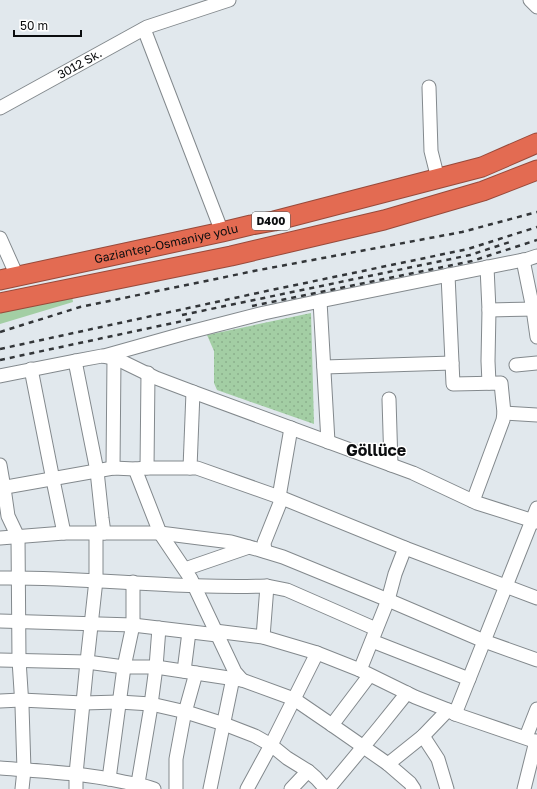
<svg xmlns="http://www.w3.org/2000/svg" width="537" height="789" viewBox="0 0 537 789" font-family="'Golos Text',sans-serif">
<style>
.grass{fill:#a3cea4}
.park{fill:url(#park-dots)}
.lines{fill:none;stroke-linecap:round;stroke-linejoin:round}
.minor-casing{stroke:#83898d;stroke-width:15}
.highway-casing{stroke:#974a3b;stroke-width:21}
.minor{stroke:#fff;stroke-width:13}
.highway{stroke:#e36b52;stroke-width:19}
.rail{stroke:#333639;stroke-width:2.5;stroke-dasharray:5 5;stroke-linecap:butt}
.labels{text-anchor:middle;stroke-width:3;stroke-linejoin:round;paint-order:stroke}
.shield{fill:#fff;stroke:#545657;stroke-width:1}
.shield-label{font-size:11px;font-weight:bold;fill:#0b0d0f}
.street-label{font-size:12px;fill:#0b0d0f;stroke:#fff}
.district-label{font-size:16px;font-weight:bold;fill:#0b0d0f;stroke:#fff}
</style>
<defs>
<pattern id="park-dots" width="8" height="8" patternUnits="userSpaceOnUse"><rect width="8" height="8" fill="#a3cea4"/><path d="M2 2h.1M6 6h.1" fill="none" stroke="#8bb08c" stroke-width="1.8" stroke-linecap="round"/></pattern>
</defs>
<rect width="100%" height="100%" fill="#e1e8ed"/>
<!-- grass -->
<path class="grass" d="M72,296L73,302L0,324V312Z"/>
<!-- park -->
<path class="park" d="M311,313L314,424L217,390L214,383V351L207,335Z"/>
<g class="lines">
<!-- minor casing -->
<g class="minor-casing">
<g id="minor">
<path d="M530,0L537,7"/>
<path d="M144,29L222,232"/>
<path d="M429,87L431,151L438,179"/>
<path id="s1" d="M0,108L147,27L229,0"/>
<path d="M0,238L17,276"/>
<path d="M523,260L533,309L537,337"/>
<path d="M487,267L489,310L488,361L489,383"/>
<path d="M448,275L453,384L501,383L504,413L503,420L473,501"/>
<path d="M320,301L328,442"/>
<path d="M489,310L537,309"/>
<path d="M104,356L186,333L264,313L320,301L528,259L537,256"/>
<path d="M75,361L97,471L102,518L104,533"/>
<path d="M516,365L537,363"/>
<path d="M324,367L452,363"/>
<path d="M31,369L53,480L64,533"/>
<path d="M0,376L75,361L102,356L117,359L156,378L193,392L413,473L477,503L537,522"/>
<path d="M389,399L391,465"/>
<path d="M504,413L537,415"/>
<path d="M0,465L4,488L8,516L18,537L19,660L22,706L24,770L22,789"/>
<path d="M113,468L114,358"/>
<path d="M147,468L148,373"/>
<path d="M190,468L193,392"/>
<path d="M135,469L160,533L191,579L235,672L242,680L294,699L332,725L388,764L410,783L414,789"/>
<path d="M0,488L113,468L135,469L147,468H197L282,498L405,548L537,598"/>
<path d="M279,497L291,428"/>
<path d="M0,538L64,533H160L231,542L260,550L283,557L388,600L484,641L537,660"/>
<path d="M265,551L264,543L282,498"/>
<path d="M185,569L249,547"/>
<path d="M0,578C89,577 178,589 267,586"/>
<path d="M0,621L133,625L217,635"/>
<path d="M215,631L263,637L317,653L360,670L415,697L448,710L455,714L537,742"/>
<path d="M263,637L267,586L287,590L335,611L376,629"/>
<path d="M372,641L469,679"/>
<path d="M0,660L87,662L124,667H156L242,680"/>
<path d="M360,670L388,600L395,574L405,548"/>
<path d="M184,671L189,632"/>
<path d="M0,701L21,700L83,703L119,702L151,704L186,712L224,724L255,736L271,745L287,758L308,771L316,778L326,789"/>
<path d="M455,714L537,508"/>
<path d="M332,725L369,676"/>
<path d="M423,736L438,759L447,789"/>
<path d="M526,737L537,709"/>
<path d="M388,764L423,736L448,710"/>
<path d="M0,768C41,771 83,773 124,782C134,784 144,785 154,789"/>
<path d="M109,779L124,667L133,625V582"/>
<path d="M76,789V774L87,662L96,580V533"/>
<path d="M137,789L150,712L156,667L159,628"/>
<path d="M176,789V759L184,716L196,673"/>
<path d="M210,789L233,678"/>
<path d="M247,789L271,745L317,653"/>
<path d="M291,789L308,771"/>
<path d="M328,789L378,729L407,693"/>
<path d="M524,789L536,741"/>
</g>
</g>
<!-- highway casing -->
<g class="highway-casing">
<g id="highway">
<path id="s2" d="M0,280L222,232L251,225L274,221L482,167L537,143"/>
<path d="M0,303L231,256L384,220L483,191L537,170"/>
</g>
</g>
<!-- minor -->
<use href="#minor" class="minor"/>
<!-- highway -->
<use href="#highway" class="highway"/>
<!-- rail -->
<path class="rail" d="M252,306L472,261L537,240
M182,315L470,255L513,241
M0,332L80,307L259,270L462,232L537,212
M0,349L262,292L468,249L537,227
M0,360L192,319"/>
</g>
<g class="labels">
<!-- shield labels -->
<rect class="shield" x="252" y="212" width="38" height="18" rx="3"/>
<g class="shield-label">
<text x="271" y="225">D400</text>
</g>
<!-- street labels -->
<g class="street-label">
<text dy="4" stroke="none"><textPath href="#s1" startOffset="91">3012 Sk.</textPath></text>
<text dy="4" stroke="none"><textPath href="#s2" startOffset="170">Gaziantep-Osmaniye yolu</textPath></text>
</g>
<!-- district labels -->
<g class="district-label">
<text x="376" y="456">Göllüce</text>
</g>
</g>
<!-- scale -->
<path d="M14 30v6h67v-6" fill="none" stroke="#0b0d0f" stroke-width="2"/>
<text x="20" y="30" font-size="12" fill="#0b0d0f" stroke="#ffffff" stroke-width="3" paint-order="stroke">50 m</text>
</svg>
